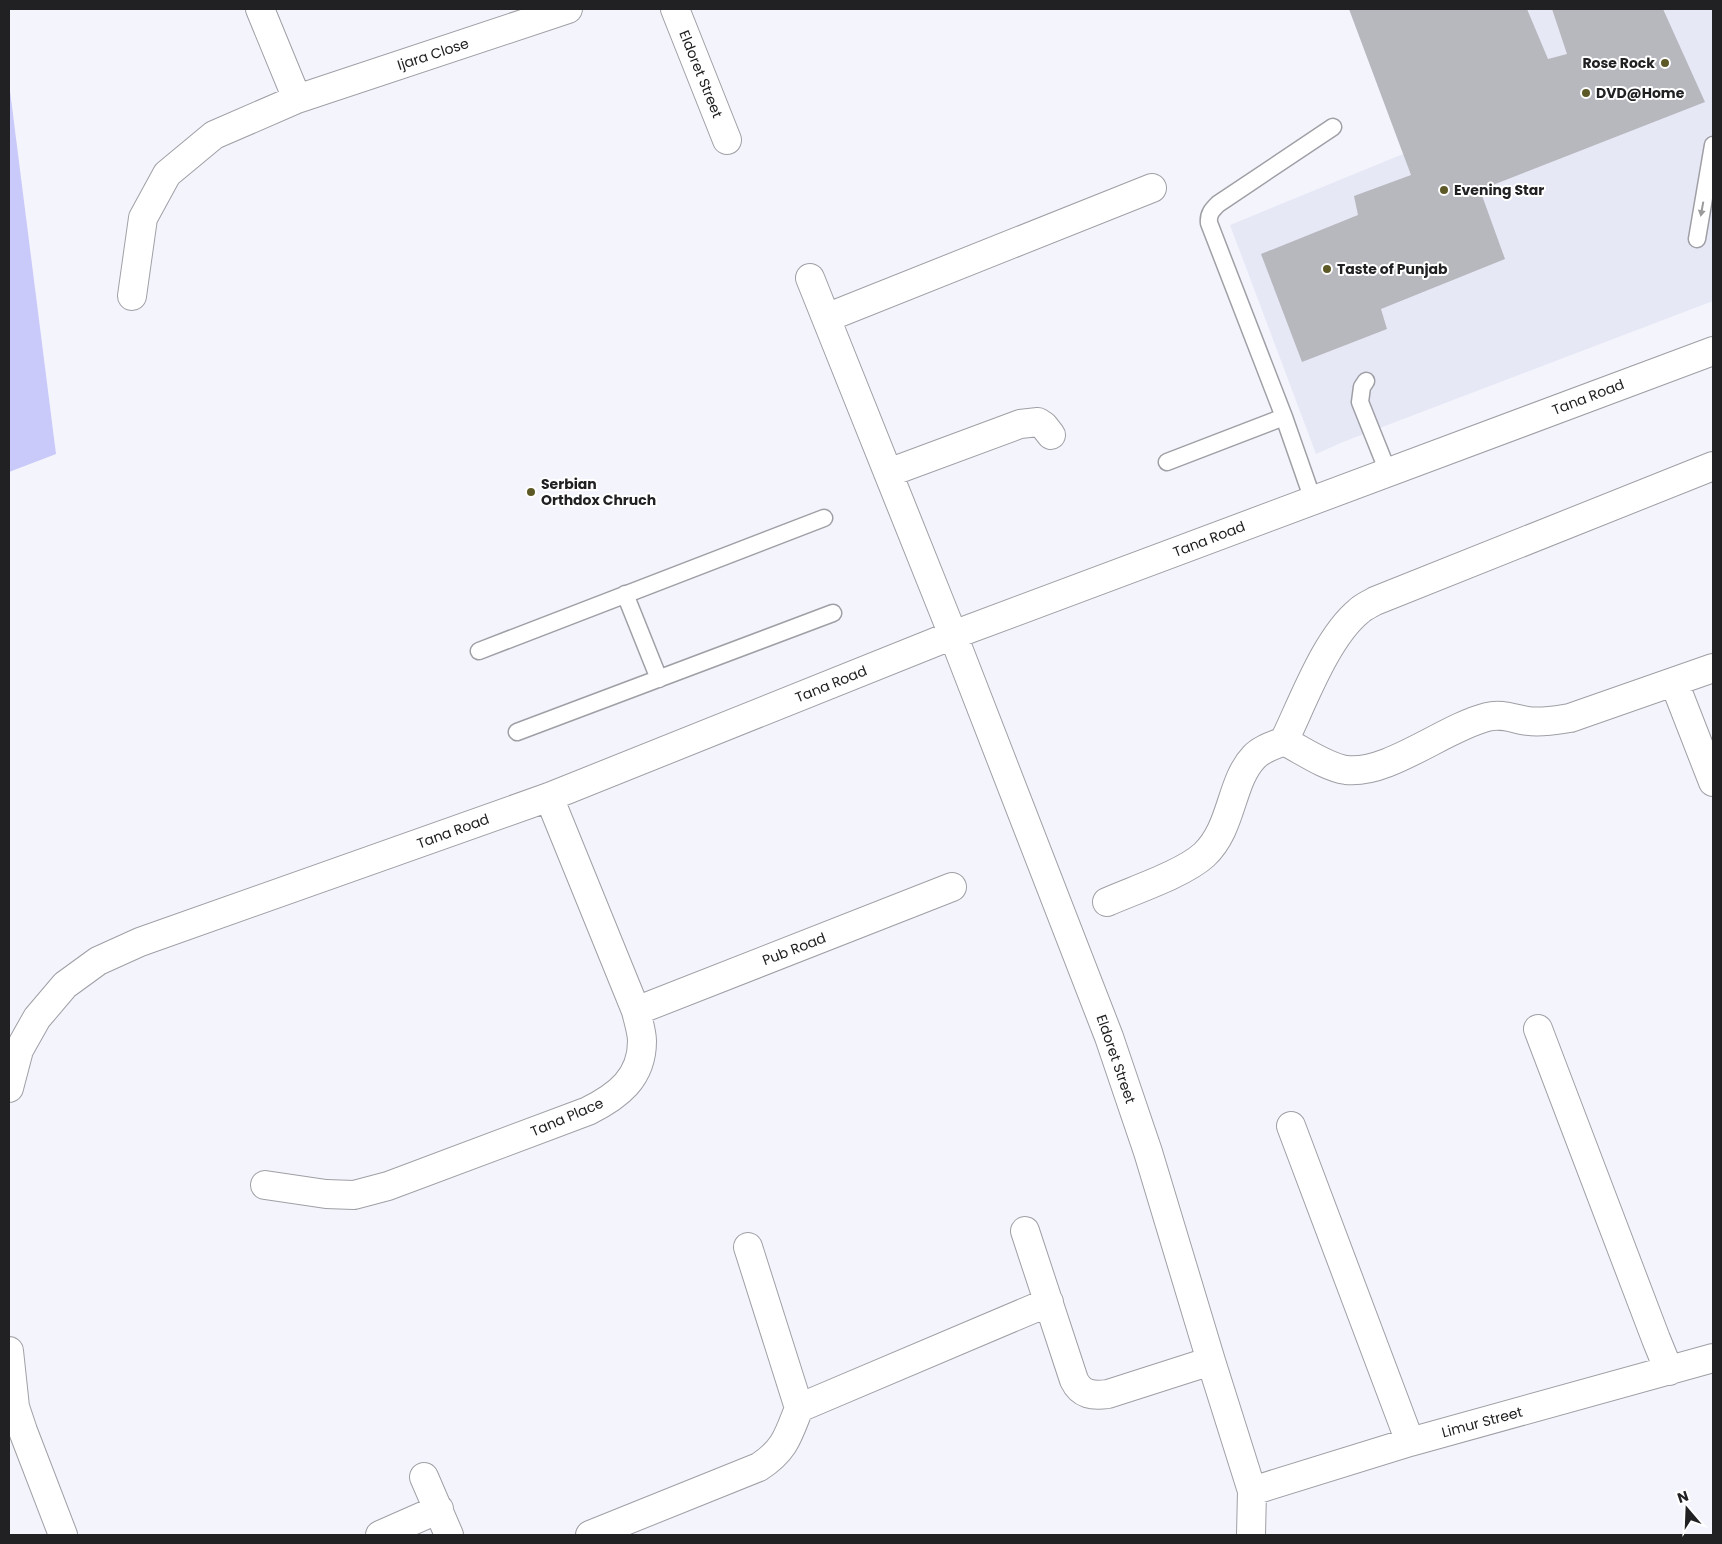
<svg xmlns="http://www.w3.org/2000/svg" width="1722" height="1544" viewBox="0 0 1722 1544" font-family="Poppins,sans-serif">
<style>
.built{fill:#e7e8f6}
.green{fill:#c9c9fa}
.building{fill:#b7b7be}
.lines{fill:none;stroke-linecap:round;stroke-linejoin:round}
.lane-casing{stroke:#9f9fa6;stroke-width:19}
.street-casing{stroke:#9f9fa6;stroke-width:30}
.lane{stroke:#fff;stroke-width:16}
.street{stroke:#fff;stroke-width:28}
.oneway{fill:#9b9b9c}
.poi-dot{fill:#5d5926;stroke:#fff;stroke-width:2}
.labels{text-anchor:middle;stroke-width:4;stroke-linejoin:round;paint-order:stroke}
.street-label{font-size:14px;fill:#212124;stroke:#fff}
.poi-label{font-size:14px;font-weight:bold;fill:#212124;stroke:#fff;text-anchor:start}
</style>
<rect width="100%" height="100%" fill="#f4f4fc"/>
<!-- built -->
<path class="built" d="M1349,9H1713V301L1343,442L1316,454L1230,225L1403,154Z"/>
<!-- green -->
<path class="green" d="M9,83L56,454L9,472Z"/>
<!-- building -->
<path class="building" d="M1349,9H1527L1548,59L1567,54L1552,9H1663L1705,102L1480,190L1505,259L1381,309L1387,329L1302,362L1261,254L1358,215L1354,196L1411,175Z"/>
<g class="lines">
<!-- lane casing -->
<g class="lane-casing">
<path id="lane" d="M1697,239L1713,145
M1366,381L1362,387L1360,402L1388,472
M1167,462L1284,417
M1313,500L1284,417L1209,223C1208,214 1212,210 1218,204L1333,127
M625,594L659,679
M479,651L824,518
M517,732L833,613"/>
</g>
<!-- street casing -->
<g class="street-casing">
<path id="street" d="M260,9L297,99
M675,9L727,140
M810,278L953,635L1109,1037L1148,1152L1211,1361L1252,1491L1251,1535
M132,296L143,218L167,174L214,135L297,99L568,9
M826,318L1152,188
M888,473L1020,424L1038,422L1044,426L1051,435
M1674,682L1713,782
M1284,741C1303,702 1326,638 1359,611C1363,607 1370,604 1375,601L1713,466
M1107,902C1134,890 1183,874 1204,855C1233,828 1230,782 1254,757C1261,749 1275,745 1284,741C1302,750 1326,767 1346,770C1388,775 1444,728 1487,717C1502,713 1514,719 1528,721C1542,723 1557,720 1570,718L1713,668
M636,1011L952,887
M1538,1029L1656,1339L1669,1371
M9,1088L19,1050L37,1018L65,985L98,961L140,942L549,797L953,635L1713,351
M1291,1126L1410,1442
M265,1185L326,1194L354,1195L388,1186L588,1111C618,1096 642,1078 642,1041C642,1032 638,1020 636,1011L549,797
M1025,1231L1074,1380C1081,1395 1093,1396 1108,1394L1211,1361
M748,1247L799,1408
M9,1351L15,1407L23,1431L63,1535
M424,1477L449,1535
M1252,1491L1410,1442L1713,1358
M380,1535L439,1509
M590,1535L759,1467C785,1450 788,1436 799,1408L1049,1302"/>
</g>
<!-- lane -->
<use href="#lane" class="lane"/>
<!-- street -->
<use href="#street" class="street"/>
</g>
<!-- one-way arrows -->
<defs><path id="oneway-solid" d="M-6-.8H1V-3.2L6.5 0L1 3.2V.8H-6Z" transform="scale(1.25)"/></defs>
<use class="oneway" href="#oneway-solid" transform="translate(1702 209) rotate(100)"/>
<!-- markers -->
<g class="poi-dot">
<circle cx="1665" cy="63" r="5"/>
<circle cx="1586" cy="93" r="5"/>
<circle cx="1444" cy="190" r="5"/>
<circle cx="1327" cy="269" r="5"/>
<circle cx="531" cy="492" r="5"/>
</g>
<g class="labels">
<!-- street labels -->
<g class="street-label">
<text transform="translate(433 54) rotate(-18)" y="5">Ijara Close</text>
<text transform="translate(701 74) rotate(68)" y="5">Eldoret Street</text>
<text transform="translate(1588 397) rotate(-21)" y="5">Tana Road</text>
<text transform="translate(1209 539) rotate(-21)" y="5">Tana Road</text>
<text transform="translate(831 684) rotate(-22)" y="5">Tana Road</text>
<text transform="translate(453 831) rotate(-20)" y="5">Tana Road</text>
<text transform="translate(794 949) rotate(-21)" y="5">Pub Road</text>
<text transform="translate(1116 1059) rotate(71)" y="5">Eldoret Street</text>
<text transform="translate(567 1117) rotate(-23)" y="5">Tana Place</text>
<text transform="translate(1482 1422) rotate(-15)" y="5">Limur Street</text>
</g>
<!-- poi labels -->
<g class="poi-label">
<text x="1655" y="68" text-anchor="end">Rose Rock</text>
<text x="1596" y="98">DVD@Home</text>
<text x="1454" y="195">Evening Star</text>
<text x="1337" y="274">Taste of Punjab</text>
<text x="541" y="489">Serbian<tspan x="541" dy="16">Orthdox Chruch</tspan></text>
</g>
</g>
<!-- border -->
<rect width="1722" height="1544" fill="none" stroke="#212124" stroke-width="20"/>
<!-- north arrow -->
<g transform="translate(1687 1509) rotate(341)" stroke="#ffffff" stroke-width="4" paint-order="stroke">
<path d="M0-4L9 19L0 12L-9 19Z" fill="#212124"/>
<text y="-8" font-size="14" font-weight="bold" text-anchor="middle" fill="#212124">N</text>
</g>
</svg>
